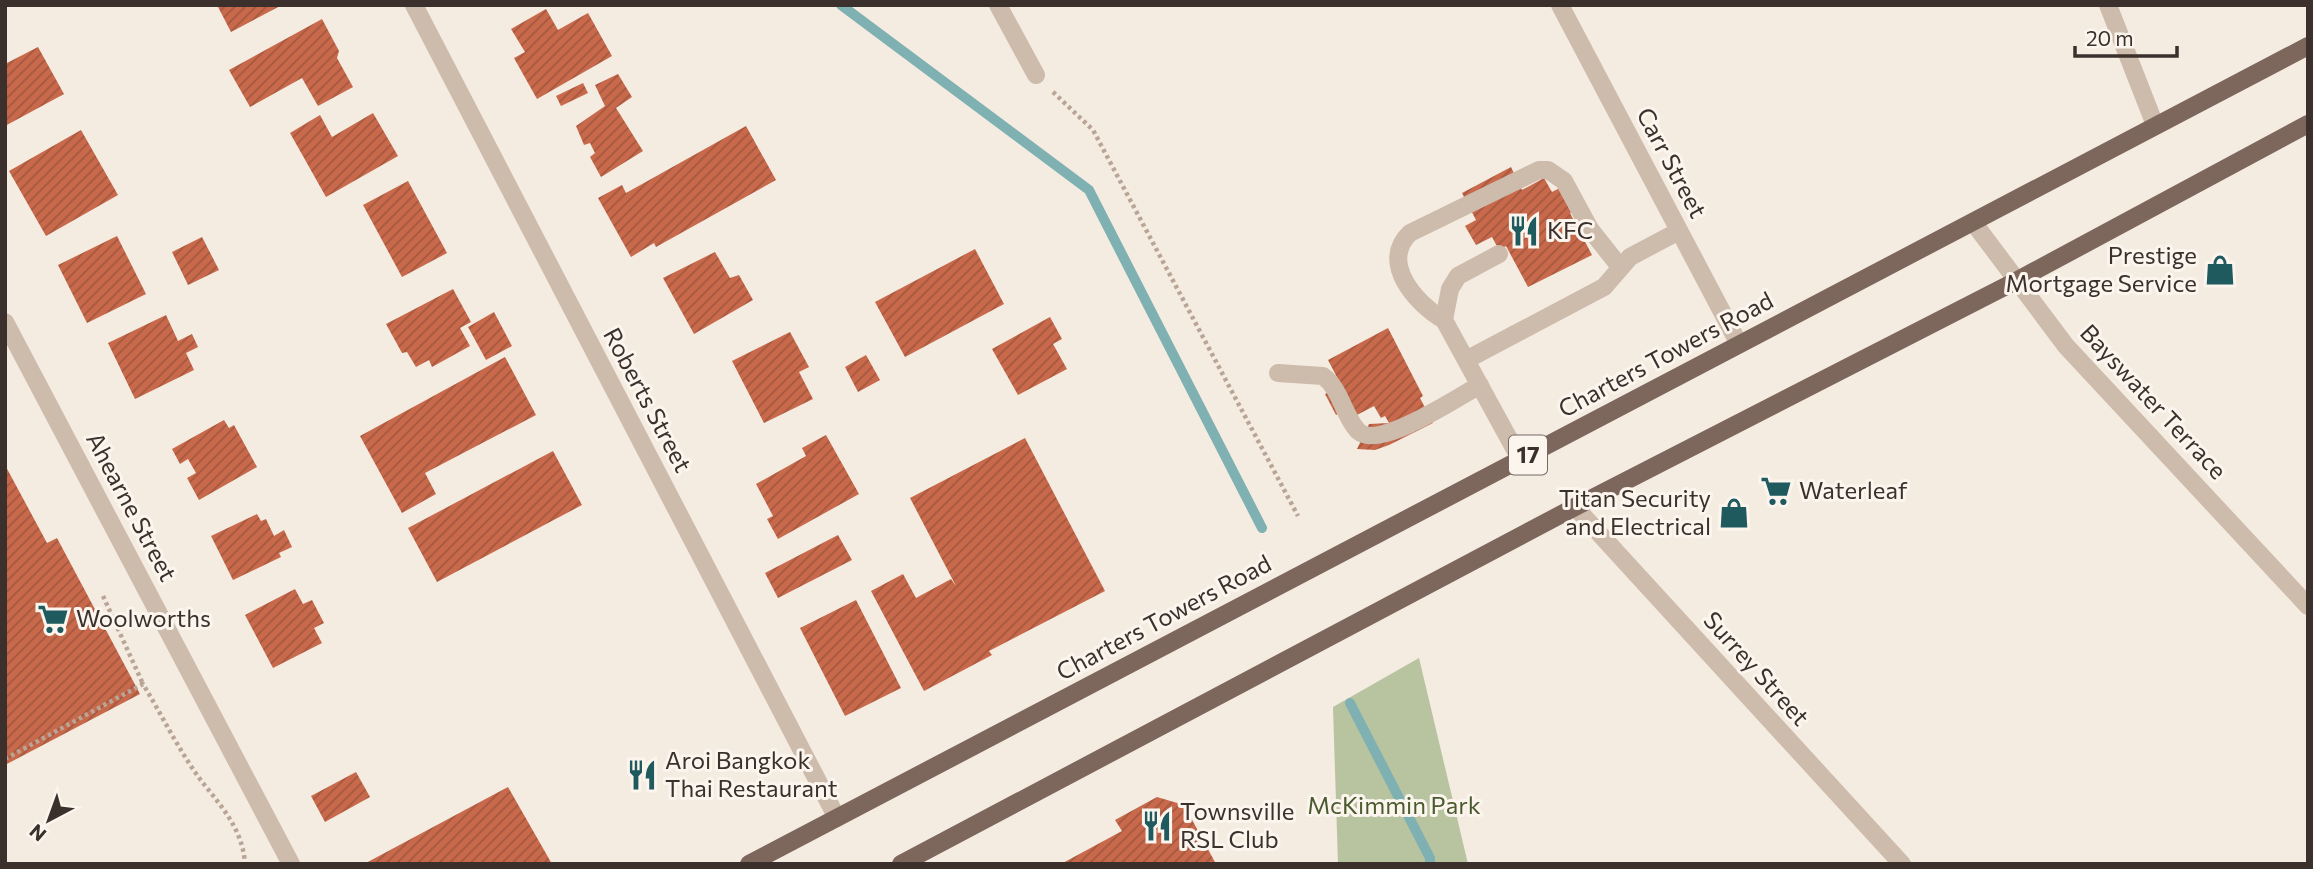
<svg xmlns="http://www.w3.org/2000/svg" width="2313" height="869" viewBox="0 0 2313 869" font-family="Commissioner,sans-serif">
<style>
.park{fill:#b8c4a0}
.lines{fill:none;stroke-linecap:round;stroke-linejoin:round}
.stream{stroke:#7fb0b2;stroke-width:10}
.building{fill:url(#building-hatch)}
.path{stroke:#b9a596;stroke-width:4.5;stroke-dasharray:3.5 3.5;stroke-linecap:butt}
.lane{stroke:#cdbbac;stroke-width:18}
.street{stroke:#cdbbac;stroke-width:18}
.primary{stroke:#7d675c;stroke-width:18}
.labels{text-anchor:middle;stroke-width:6;stroke-linejoin:round;paint-order:stroke}
.shield{fill:#fbf5ee;stroke:#756b66;stroke-width:2}
.shield-label{font-size:23px;font-weight:bold;fill:#3b302b}
.street-label{font-size:24px;fill:#3b302b;stroke:#fbf5ee}
.poi-label{font-size:24px;fill:#3b302b;stroke:#fbf5ee;text-anchor:start}
.park-label{font-size:24px;fill:#4a5a2e;stroke:#fbf5ee}
</style>
<defs>
<pattern id="building-hatch" width="6" height="6" patternUnits="userSpaceOnUse" patternTransform="scale(1.75)"><rect width="6" height="6" fill="#c8694b"/><path d="M-1 1l2-2M0 6l6-6M5 7l2-2" fill="none" stroke="#a4573f"/></pattern>
</defs>
<rect width="100%" height="100%" fill="#f4ebe1"/>
<!-- park -->
<path class="park" d="M1419,658L1468,864H1338L1333,707Z"/>
<g class="lines">
<!-- stream -->
<path class="stream" d="M841,5L1089,190L1262,528
M1350,703L1430,858V864"/>
</g>
<!-- building -->
<path class="building" d="M217,5H282L231,32Z
M546,9L558,30L588,13L612,56L537,99L514,58L525,52L511,29Z
M322,19L339,51L337,58L353,87L318,106L302,78L250,107L229,70Z
M38,47L64,94L5,126V64Z
M618,74L632,97L616,108L643,151L601,177L590,157L595,153L590,143L584,145L576,126L605,106L595,85Z
M583,83L588,93L561,106L556,96Z
M373,113L398,156L326,197L290,133L320,115L332,137Z
M746,126L776,180L656,247L654,243L631,257L598,198L622,185L626,193Z
M81,130L118,195L46,236L9,171Z
M1511,167L1522,190L1544,178L1552,192L1573,181L1586,205L1570,213L1592,255L1528,287L1506,246L1499,250L1492,237L1476,245L1465,226L1476,220L1462,193Z
M408,181L447,253L402,277L363,205Z
M117,236L146,294L87,323L58,265Z
M202,237L219,270L188,285L172,252Z
M975,249L1004,304L905,357L875,302Z
M715,252L730,278L739,275L753,300L694,334L663,278Z
M453,289L471,322L460,328L470,346L432,367L429,360L416,367L407,352L402,353L386,324Z
M494,312L512,346L486,360L468,327Z
M166,315L178,341L192,334L198,347L186,353L194,370L135,399L108,343Z
M1050,317L1062,339L1053,344L1067,369L1018,395L992,349Z
M1388,328L1423,396L1420,398L1433,423L1389,445L1375,450L1357,449L1369,424L1389,423L1385,416L1381,418L1374,406L1357,415L1352,407L1336,415L1325,394L1341,385L1328,360Z
M790,332L809,367L799,372L813,399L764,423L732,361Z
M866,355L880,380L858,392L845,367Z
M505,357L536,415L425,473L436,494L402,513L360,436Z
M224,420L229,428L234,425L257,467L199,500L187,478L196,473L188,459L180,464L172,449Z
M826,435L859,494L778,539L767,519L773,516L756,484L806,456L802,448Z
M1025,438L1105,591L989,651L992,655L924,691L871,591L903,574L916,598L951,579L956,586L910,498Z
M553,451L582,505L437,582L408,528Z
M5,465L47,543L57,538L140,694L5,765Z
M257,514L261,521L266,519L274,536L284,530L292,547L279,553L281,557L233,580L211,536Z
M838,535L852,560L778,598L765,573Z
M295,589L303,604L312,600L324,623L314,628L322,643L273,668L245,615Z
M856,600L901,688L845,716L800,628Z
M356,772L370,797L325,822L311,796Z
M508,787L552,864H364Z
M1157,797L1184,805L1216,864H1061L1122,831L1115,820Z"/>
<g class="lines">
<!-- path -->
<path class="path" d="M1053,92L1093,130L1298,516
M103,596L143,684
M5,759L143,684C163,717 180,753 203,783C223,808 243,831 245,864"/>
<!-- lane -->
<path class="lane" d="M1499,254L1458,276L1450,289L1444,320L1520,459
M1444,320C1416,304 1379,262 1410,233L1539,170H1548L1564,181L1590,229L1620,267
M1466,360L1604,287L1630,257L1679,231
M1278,373L1323,376C1341,389 1343,415 1358,431C1378,451 1458,397 1480,385"/>
<!-- street -->
<path class="street" d="M414,5L837,818
M998,5L1036,75
M1560,5L1739,344
M2108,5L2155,125
M1973,222L2066,346L2308,606
M5,322L291,864
M1575,507L1902,864"/>
<!-- primary -->
<path class="primary" d="M749,864L2308,46
M901,864L1575,507L2016,281L2308,124"/>
</g>
<!-- icons -->
<defs>
<g id="restaurant-bare" transform="scale(2.415)"><path d="M-5-6h1v4h1v-4h1v4h1v-4h1v5L-1.5 .5V6h-2V.5L-5-1ZM5-6V6H3V1.5H1.5Q1.5-4 5-6Z" fill="#1f5a5e" stroke="#fbf5ee" stroke-width="2.5" paint-order="stroke"/></g>
<g id="shop-bare" transform="scale(2.415)"><path d="M-5-2.5h2.3a2.7 3.5 0 0 1 5.4 0H5L5.5 6h-11ZM-1.5-2.5h3a1.5 2.3 0 0 0-3 0Z" fill="#1f5a5e" stroke="#fbf5ee" stroke-width="2.5" paint-order="stroke"/></g>
<g id="supermarket-bare" transform="scale(2.415)"><path d="M-6-5.5h2.5l.6 2H6L4.5 2H-2.5L-4.4-4H-6ZM-1.5 3.2a1.3 1.3 0 1 0 .1 0ZM3 3.2a1.3 1.3 0 1 0 .1 0Z" fill="#1f5a5e" stroke="#fbf5ee" stroke-width="2.5" paint-order="stroke"/></g>
</defs>
<g fill-rule="evenodd">
<use href="#restaurant-bare" x="1524" y="231"/>
<use href="#shop-bare" x="2220" y="270"/>
<use href="#supermarket-bare" x="1776" y="491"/>
<use href="#shop-bare" x="1734" y="513"/>
<use href="#supermarket-bare" x="53" y="619"/>
<use href="#restaurant-bare" x="642" y="775"/>
<use href="#restaurant-bare" x="1157" y="826"/>
</g>
<g class="labels">
<!-- shield labels -->
<rect class="shield" x="1509" y="435.5" width="38" height="39" rx="5"/>
<g class="shield-label">
<text x="1528" y="463">17</text>
</g>
<!-- street labels -->
<g class="street-label">
<text transform="translate(1671 163) rotate(62)" y="8">Carr Street</text>
<text transform="translate(1666 355) rotate(-28)" y="8">Charters Towers Road</text>
<text transform="translate(647 400) rotate(62)" y="8">Roberts Street</text>
<text transform="translate(2153 402) rotate(47)" y="8">Bayswater Terrace</text>
<text transform="translate(131 507) rotate(62)" y="8">Ahearne Street</text>
<text transform="translate(1164 618) rotate(-28)" y="8">Charters Towers Road</text>
<text transform="translate(1756 669) rotate(48)" y="8">Surrey Street</text>
</g>
<!-- poi labels -->
<g class="poi-label">
<text x="1547" y="239">KFC</text>
<text x="2197" y="264" text-anchor="end">Prestige<tspan x="2197" dy="28">Mortgage Service</tspan></text>
<text x="1799" y="499">Waterleaf</text>
<text x="1711" y="507" text-anchor="end">Titan Security<tspan x="1711" dy="28">and Electrical</tspan></text>
<text x="76" y="627">Woolworths</text>
<text x="665" y="769">Aroi Bangkok<tspan x="665" dy="28">Thai Restaurant</tspan></text>
<text x="1180" y="820">Townsville<tspan x="1180" dy="28">RSL Club</tspan></text>
</g>
<!-- park labels -->
<g class="park-label">
<text x="1394" y="814">McKimmin Park</text>
</g>
</g>
<!-- border -->
<rect width="2313" height="869" fill="none" stroke="#3b302b" stroke-width="14"/>
<!-- north arrow -->
<g transform="translate(49 820) rotate(221)" stroke="#fbf5ee" stroke-width="5" paint-order="stroke">
<path d="M0-5L12 26L0 18L-12 26Z" fill="#3b302b"/>
<text y="-10" font-size="19" font-weight="bold" text-anchor="middle" fill="#3b302b">N</text>
</g>
<!-- scale -->
<path d="M2075 46v10h102v-10" fill="none" stroke="#3b302b" stroke-width="3.5"/>
<text x="2086" y="46" font-size="21" fill="#3b302b" stroke="#fbf5ee" stroke-width="5" paint-order="stroke">20 m</text>
</svg>
